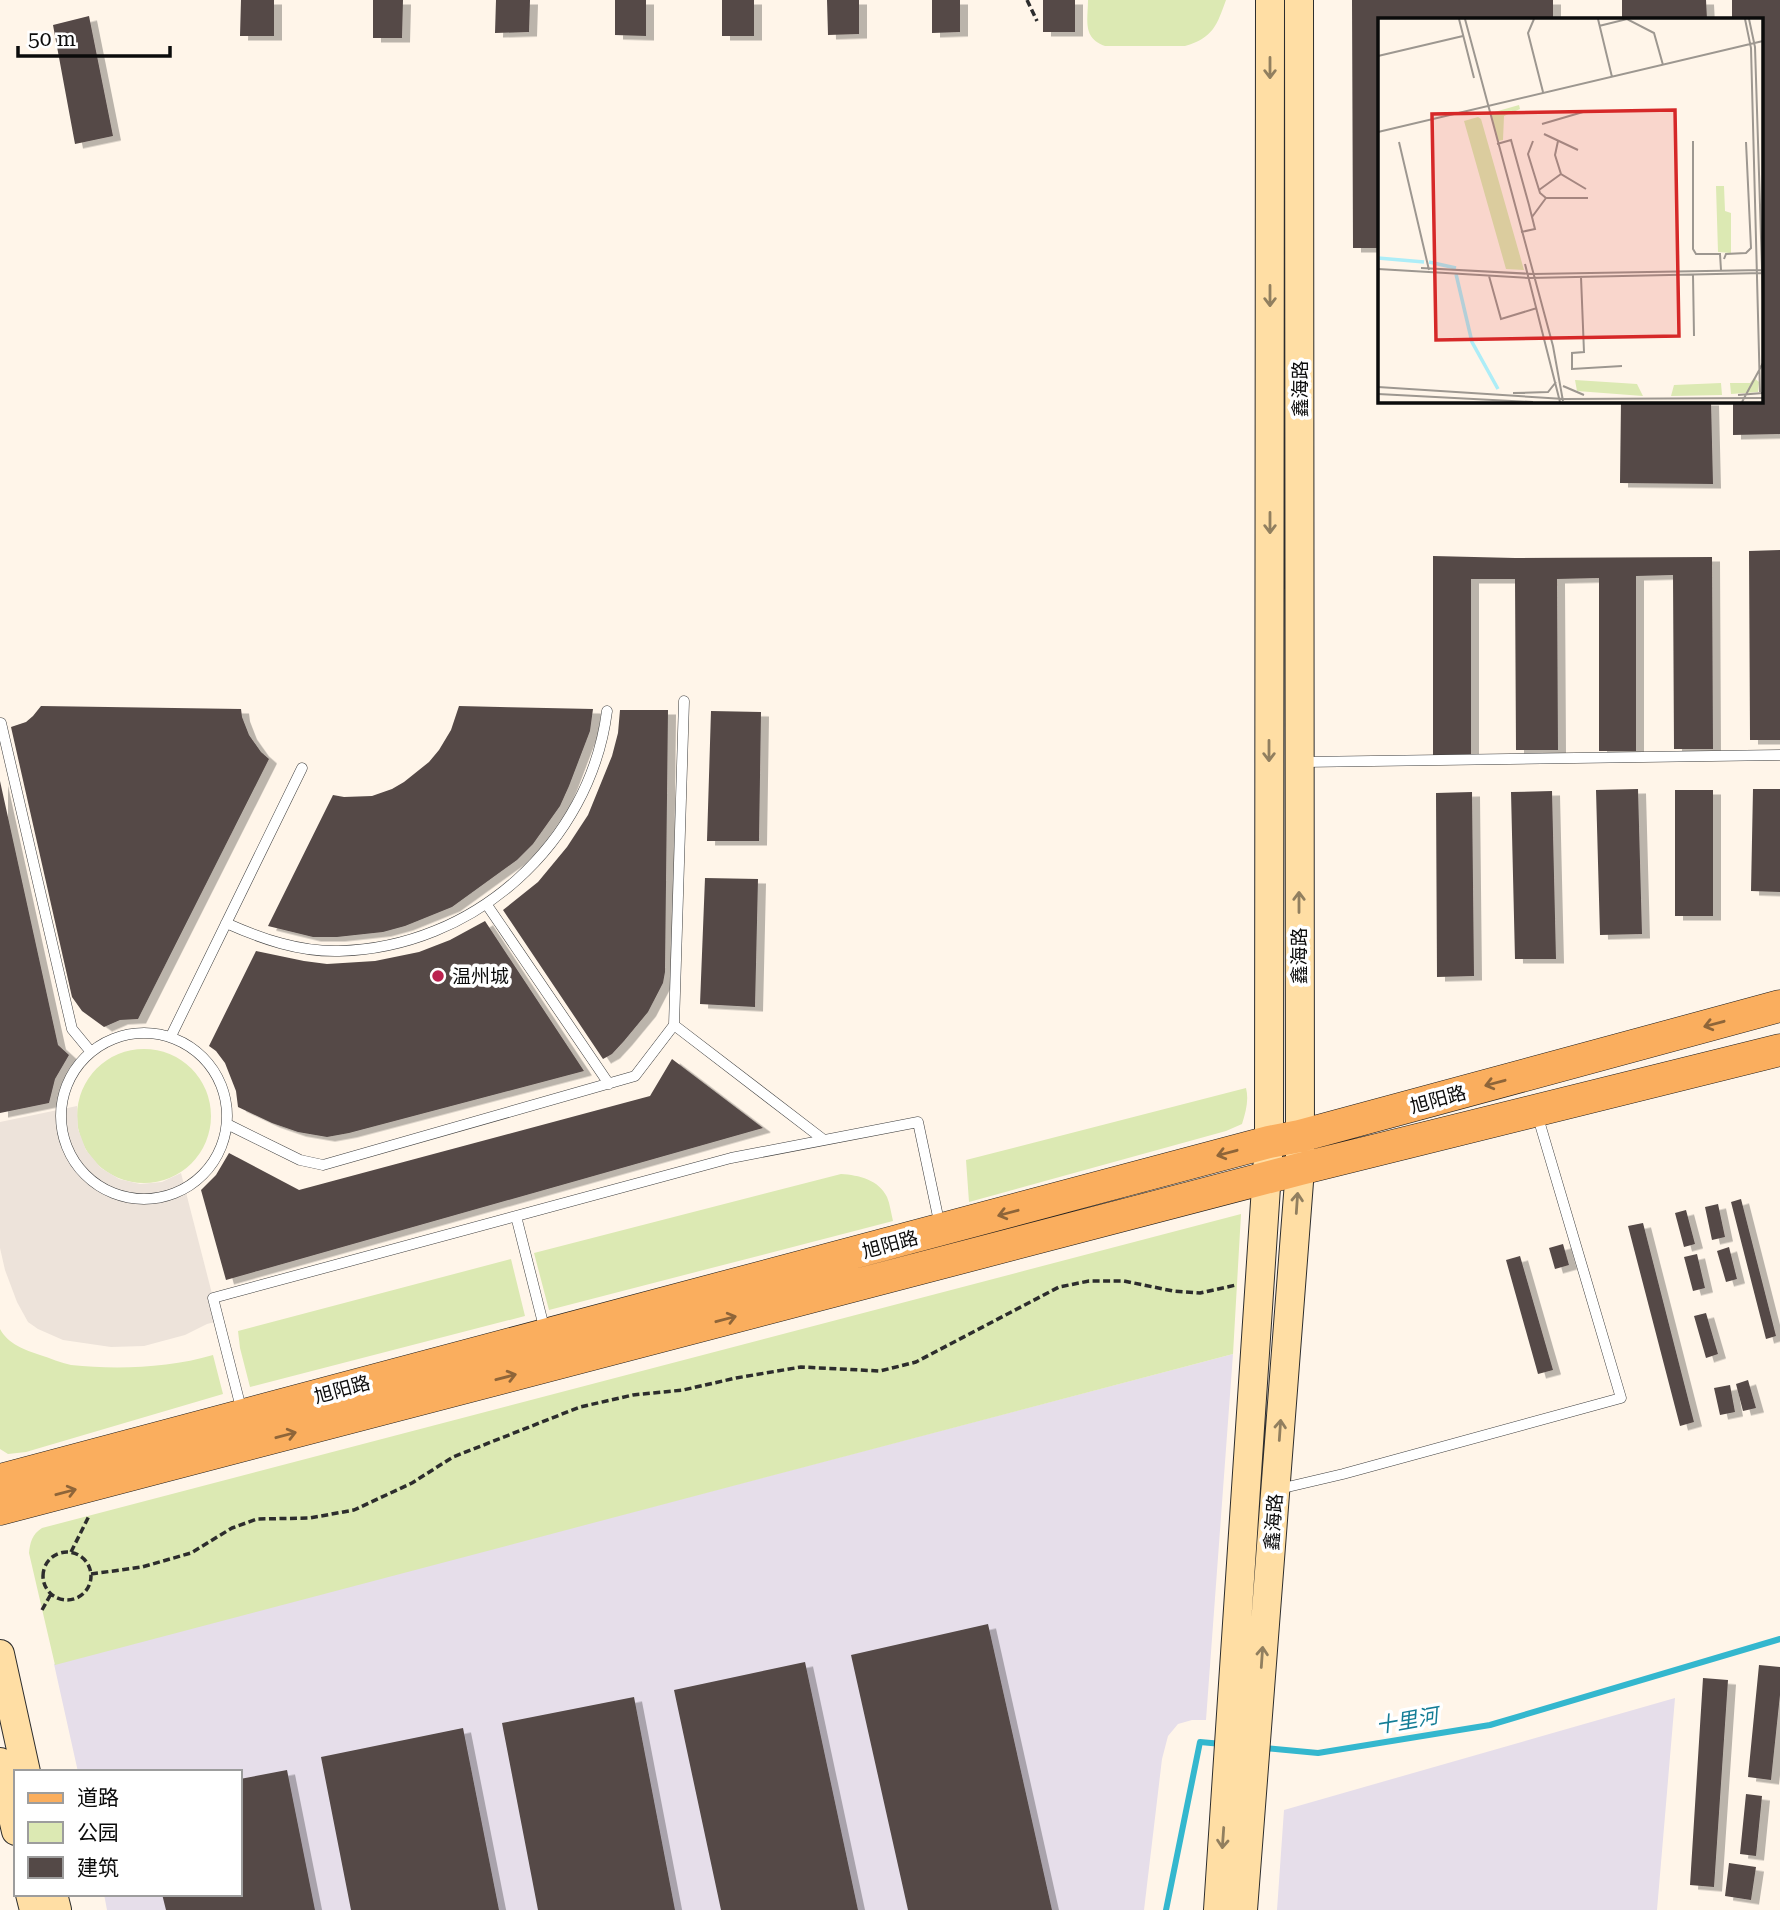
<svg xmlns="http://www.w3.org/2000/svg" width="1780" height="1910" viewBox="0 0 1780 1910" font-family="'Roboto Serif','Noto Sans SC',serif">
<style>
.industrial{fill:#e6deea}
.green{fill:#dce9b3}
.plaza{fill:#ede3da}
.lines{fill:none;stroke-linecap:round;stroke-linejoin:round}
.stream{stroke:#34b7ce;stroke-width:6}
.building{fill:#544947;filter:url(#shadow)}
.lane-casing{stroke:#3e3e3e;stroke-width:11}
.secondary-casing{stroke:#2d2d2d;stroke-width:30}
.primary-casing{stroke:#1c1c1c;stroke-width:33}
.path{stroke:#2d2d2d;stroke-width:3.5;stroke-dasharray:7 3.5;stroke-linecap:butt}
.lane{stroke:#fff;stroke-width:10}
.secondary{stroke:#ffdea4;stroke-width:28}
.primary{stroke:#faae5e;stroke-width:32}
.oneway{stroke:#917f5f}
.oneway2{stroke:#8e6539}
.poi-dot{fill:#bb224f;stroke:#fff;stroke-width:2.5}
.labels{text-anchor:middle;stroke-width:7;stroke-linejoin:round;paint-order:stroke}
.street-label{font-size:19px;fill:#0b0b0b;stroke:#fff}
.poi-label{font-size:19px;fill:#0b0b0b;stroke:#fff;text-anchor:start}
.water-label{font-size:21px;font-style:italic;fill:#147d96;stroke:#fff}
.inset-river{fill:none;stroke:#adedf7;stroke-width:3.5}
.inset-road{fill:none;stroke:#9d9790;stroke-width:2}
.view{fill:#d62828;fill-opacity:0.15;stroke:#d62828;stroke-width:3.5}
.inset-edge{fill:none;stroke:#0b0b0b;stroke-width:3.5}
</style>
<defs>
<filter id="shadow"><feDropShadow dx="8" dy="4.5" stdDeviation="0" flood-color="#0004"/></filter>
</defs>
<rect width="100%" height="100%" fill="#fff5e9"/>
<!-- industrial -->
<path class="industrial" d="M1233,1354L1206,1720H1192L1178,1724L1168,1736L1162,1759L1144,1910H107L104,1894H240V1772H78L54,1664Z
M1675,1698L1657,1910H1277L1284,1810Z"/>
<!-- green -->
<path class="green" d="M1088,0H1226C1217,25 1213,38 1185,46H1105C1082,38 1088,20 1088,0Z
M77 1116a67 67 0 1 1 134 0a67 67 0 1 1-134 0Z
M1246,1088C1249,1100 1246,1111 1242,1124L1226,1131L969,1202L966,1160Z
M841,1174C859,1175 879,1180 887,1197C890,1204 891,1213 893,1221L549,1310L534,1253Z
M1241,1214L1233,1354L55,1665L29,1553C30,1543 32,1534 42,1528Z
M511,1259L525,1316L250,1387L240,1348L238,1331Z
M0,1329C8,1344 25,1350 40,1355C50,1358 61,1363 71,1365C116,1370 169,1368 213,1355L223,1394L26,1452L8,1454L0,1449Z"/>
<!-- plaza -->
<path class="plaza" d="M77,1106L78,1129L86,1150L101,1168L119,1179L140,1184L162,1182L181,1173L219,1321L207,1324L185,1335L144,1346L111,1347L63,1340L38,1329L28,1322L17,1302L5,1270L0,1248V1122Z"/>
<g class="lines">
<!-- stream -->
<path class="stream" d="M1264,1748L1318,1753L1490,1725L1780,1639
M1166,1910L1200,1742L1222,1744"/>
</g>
<!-- building -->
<path class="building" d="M241,0H274V36H240Z
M373,0H403L402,38H373Z
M496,0H530L529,32L495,33Z
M615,0H646V36L615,35Z
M722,0H754V36H722Z
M827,0H859V34L828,35Z
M932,0H960V32L932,33Z
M1043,0H1075V32H1043Z
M1352,0H1553V19H1379V248H1353Z
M1622,0H1706L1707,19H1622Z
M1732,0H1780V434L1733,435V401H1761V19H1732Z
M89,16L113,136L75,144L53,25Z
M1621,401H1711L1713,484L1620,483Z
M1780,550V740H1750L1749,551Z
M1433,556L1515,558L1712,557L1713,749H1674L1673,575L1636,576V751H1599V578L1557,579L1558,750H1516L1515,579H1471V755H1433Z
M41,706L241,709L242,717L249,735L261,752L269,759L138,1019L120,1020L104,1027L82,1011L72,997L11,727L26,722L33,716Z
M459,706L593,709L590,731L569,786L560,806L533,844L517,860L452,907L405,926L383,932L337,937H313L268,926L333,795L344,797L372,796L392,789L404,782L429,762L439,750L451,730Z
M620,710H668L665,972L663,983L648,1012L624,1041L612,1054L603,1059L503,910L538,882L567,847L588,815L612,756L618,733Z
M711,711L761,712L759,841H707Z
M0,781L58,1045L69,1055L55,1079L49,1103L0,1113Z
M1638,789L1642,934L1600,935L1596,790Z
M1753,789H1780V892L1751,891Z
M1675,790H1713V916H1675Z
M1552,791L1556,959H1515L1511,792Z
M1472,792L1474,976L1437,977L1436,793Z
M705,878L758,879L755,1007L700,1004Z
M485,921L584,1071L349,1133L327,1137L298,1132L272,1123L238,1107L236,1091L225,1063L216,1051L209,1046L256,951L304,961L327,964L375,961L419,952L450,940Z
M672,1059L763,1128L226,1280L201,1190L216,1175L229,1153L299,1190L650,1096Z
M1741,1199L1776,1336L1766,1339L1731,1202Z
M1718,1204L1725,1237L1712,1240L1705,1207Z
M1686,1210L1695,1244L1684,1247L1675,1213Z
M1643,1223L1694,1422L1680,1426L1628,1226Z
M1563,1244L1569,1265L1555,1269L1549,1248Z
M1729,1247L1737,1279L1726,1282L1717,1251Z
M1697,1254L1705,1288L1693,1291L1684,1257Z
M1520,1256L1553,1370L1538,1374L1506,1260Z
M1706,1313L1718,1354L1706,1358L1694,1316Z
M1748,1380L1756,1408L1743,1411L1736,1384Z
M1730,1385L1735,1412L1720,1415L1714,1388Z
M988,1624L1052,1910H908L851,1655Z
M805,1662L858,1910H721L674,1690Z
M1759,1665L1780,1667V1695L1771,1780L1748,1777Z
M1703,1678L1728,1680L1714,1887L1690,1885Z
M634,1697L675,1910H538L502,1723Z
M463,1728L499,1910H351L321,1757Z
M287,1770L315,1910H166L162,1894H240V1779Z
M1746,1794L1762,1796L1756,1856L1740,1854Z
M1729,1863L1756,1867L1751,1900L1725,1896Z"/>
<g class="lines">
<!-- lane casing -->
<g class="lane-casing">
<path id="lane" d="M1,723L72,1029L91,1052
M1304,762L1780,755
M487,905L609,1084
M226,923C262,939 299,952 339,951C473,948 590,844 607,711
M674,1025L824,1140
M61 1116a83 83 0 1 1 166 0a83 83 0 1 1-166 0Z
M171,1036L302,768
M227,1124L300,1160L323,1165L635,1076L674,1025L684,701
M516,1216L545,1331
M242,1412L213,1298L731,1158L918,1122L940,1226
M1279,1489L1343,1474L1621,1398L1537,1114"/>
</g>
<!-- secondary casing -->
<g class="secondary-casing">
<path id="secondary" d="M0,1654L26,1772
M0,1762L16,1831
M30,1894L34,1910
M53,1894L57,1910
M1218,1910L1269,1142L1270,0
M1243,1910L1300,1169L1299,0"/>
</g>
<!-- primary casing -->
<g class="primary-casing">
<path id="primary" d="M0,1480L1269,1142L1300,1136L1780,1006
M0,1509L1300,1169L1780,1050"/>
</g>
<!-- path -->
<path class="path" d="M1027,0L1037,21
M71,1552L89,1516
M43 1576a24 24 0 1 1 48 0a24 24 0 1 1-48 0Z
M91,1574L142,1567L191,1553L232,1528L257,1519L310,1518L354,1510L412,1483L453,1457L580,1407L633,1395L683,1390L736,1378L801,1367L880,1371L916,1362L1059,1287L1089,1281H1124L1173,1291L1200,1293L1236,1285
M42,1610L51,1594"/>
<!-- lane -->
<use href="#lane" class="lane"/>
<!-- secondary -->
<use href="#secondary" class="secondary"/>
<!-- primary -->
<use href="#primary" class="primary"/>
</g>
<!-- one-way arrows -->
<defs><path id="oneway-shaft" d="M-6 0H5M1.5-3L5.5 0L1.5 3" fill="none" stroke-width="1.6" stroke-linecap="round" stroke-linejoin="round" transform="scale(1.75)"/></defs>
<g class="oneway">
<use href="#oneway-shaft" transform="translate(1270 68) rotate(90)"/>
<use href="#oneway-shaft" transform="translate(1270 296) rotate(90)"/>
<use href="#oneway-shaft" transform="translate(1270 523) rotate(90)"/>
<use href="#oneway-shaft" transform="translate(1269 751) rotate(90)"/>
<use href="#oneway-shaft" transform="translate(1299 902) rotate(-90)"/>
<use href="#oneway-shaft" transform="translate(1297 1203) rotate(-86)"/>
<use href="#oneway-shaft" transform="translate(1280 1430) rotate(-86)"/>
<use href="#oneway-shaft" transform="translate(1262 1657) rotate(-86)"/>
<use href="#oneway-shaft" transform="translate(1223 1838) rotate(94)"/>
</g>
<g class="oneway2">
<use href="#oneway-shaft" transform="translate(1714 1024) rotate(165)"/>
<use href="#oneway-shaft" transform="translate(1495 1083) rotate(165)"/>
<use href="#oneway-shaft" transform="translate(1227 1153) rotate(165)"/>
<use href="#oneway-shaft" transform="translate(1008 1213) rotate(165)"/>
<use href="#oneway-shaft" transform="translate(726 1319) rotate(-15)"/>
<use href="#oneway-shaft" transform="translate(506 1377) rotate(-15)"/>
<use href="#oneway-shaft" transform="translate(286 1435) rotate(-15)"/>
<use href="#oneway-shaft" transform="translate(66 1492) rotate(-15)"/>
</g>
<!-- markers -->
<circle class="poi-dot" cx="438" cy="976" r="7"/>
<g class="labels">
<!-- street labels -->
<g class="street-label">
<text transform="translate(1300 389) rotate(-90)" y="7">鑫海路</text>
<text transform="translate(1299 956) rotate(-90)" y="7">鑫海路</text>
<text transform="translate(1438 1099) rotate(-15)" y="7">旭阳路</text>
<text transform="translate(890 1244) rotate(-15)" y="7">旭阳路</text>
<text transform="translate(342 1389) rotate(-15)" y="7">旭阳路</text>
<text transform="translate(1273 1522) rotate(-86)" y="7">鑫海路</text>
</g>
<!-- poi labels -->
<g class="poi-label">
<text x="452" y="983">温州城</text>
</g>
<!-- water labels -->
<g class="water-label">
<text transform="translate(1407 1721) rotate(-10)" y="7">十里河</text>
</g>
</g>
<!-- overview -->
<g transform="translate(1378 18)">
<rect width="385" height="385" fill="#fff5e9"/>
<path d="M141,87L142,91L126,98L125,122L120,123L113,95ZM100,99L103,101L146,252L128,251L86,103ZM338,168H346L347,193L353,195V235L340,234ZM376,360L381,364L380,374L353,376L352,365H372ZM197,362L259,366L265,378L199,373ZM343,365L344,377L293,378L296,367Z" fill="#dce9b3"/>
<path class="inset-river" d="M0,240L46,244M51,244L78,250M78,256L94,324L120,371"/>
<path class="inset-road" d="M81,1L96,60M87,1L175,328L185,383M156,1L150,15L165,74M220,1L234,59M367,1L373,30L382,374M371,1L377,29L385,282M221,8L249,1L276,15L285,47M0,38L85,18M164,106L205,94M0,114L385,23M166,116L200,132M155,123L150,136L162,175L168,180H210M180,123L177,137L183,156L208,171M315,123V231L318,236H342L343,252M21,124L51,252M119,126L133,122L151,187L157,211L143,214M161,172L183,156M154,199L168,180M346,241L348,236L368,235L373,230L368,124M147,246L182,384M43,250L155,256L385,252M0,251L151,260L385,255M315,257L316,318M111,258L123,301L159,290M203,259L206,334L194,335V351L244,348M185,368L206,377M0,369L186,381L385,380M135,375L170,374L178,364M0,376L155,384M360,377L385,375M364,384L385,345"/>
<path class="view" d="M297,92L301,318L58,322L54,96Z"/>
<rect width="385" height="385" class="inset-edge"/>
</g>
<!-- legend -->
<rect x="14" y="1770" width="228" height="126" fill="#ffffff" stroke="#9d9d9d" stroke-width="2"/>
<rect x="28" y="1793" width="35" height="10" fill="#faae5e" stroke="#9d9d9d" stroke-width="2"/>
<text x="77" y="1805" font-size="21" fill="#0b0b0b">道路</text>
<rect x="28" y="1822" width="35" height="21" fill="#dce9b3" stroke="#9d9d9d" stroke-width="2"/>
<text x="77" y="1840" font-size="21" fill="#0b0b0b">公园</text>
<rect x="28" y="1857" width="35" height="21" fill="#544947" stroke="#9d9d9d" stroke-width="2"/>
<text x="77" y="1875" font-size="21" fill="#0b0b0b">建筑</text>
<!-- scale -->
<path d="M18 46v10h152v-10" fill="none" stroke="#0b0b0b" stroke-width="3.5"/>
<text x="28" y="46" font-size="21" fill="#0b0b0b" stroke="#ffffff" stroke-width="5" paint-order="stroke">50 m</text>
</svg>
